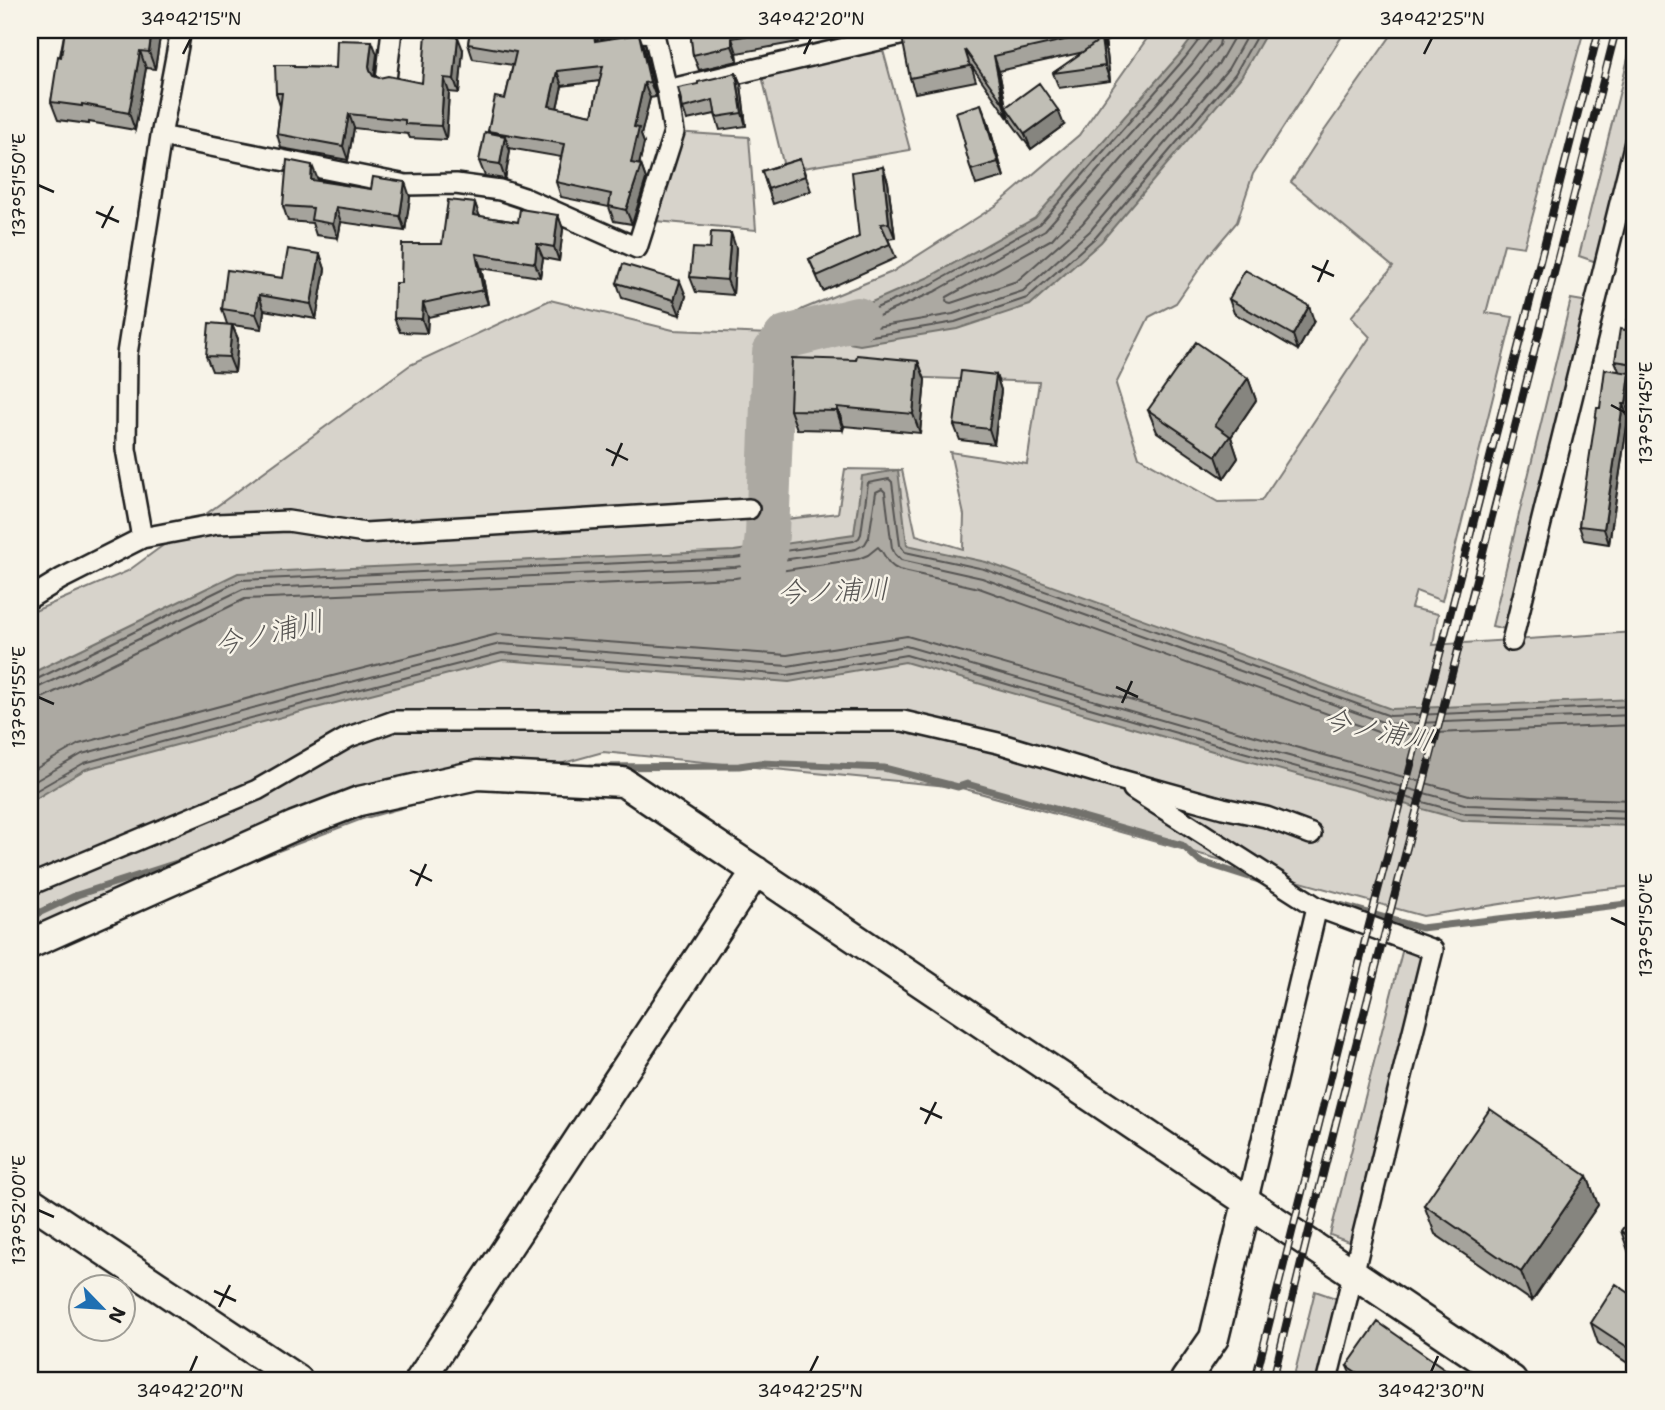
<svg xmlns="http://www.w3.org/2000/svg" width="1665" height="1410" viewBox="0 0 1665 1410" font-family="'Shantell Sans','Klee One',sans-serif">
<style>
.green{fill:#d7d3cb;stroke:#7a7874;stroke-width:2;fill-rule:evenodd}
.water{fill:#aca9a2;stroke:#72716c;stroke-width:2}
.lines{fill:none;stroke-linecap:round;stroke-linejoin:round}
.shore{stroke:#565452;stroke-width:2}
.stream{stroke:#72716c;stroke-width:7}
.river{stroke:#aca9a2;stroke-width:44}
.street-casing{stroke:#1c1c1c;stroke-width:24}
.secondary-casing{stroke:#1c1c1c;stroke-width:33}
.street{stroke:#f7f3e8;stroke-width:19}
.secondary{stroke:#f7f3e8;stroke-width:28}
.rail-casing{stroke:#1c1c1c;stroke-width:8}
.rail{stroke:#f7f3e8;stroke-width:5;stroke-dasharray:16;stroke-linecap:butt}
.wall{fill:#a5a39c;stroke:#1c1c1c;stroke-width:2;fill-rule:evenodd}
.shaded-wall{fill:#86857f;stroke:#1c1c1c;stroke-width:2}
.building{fill:#c0beb5;stroke:#1c1c1c;stroke-width:2;fill-rule:evenodd}
.ticks{fill:none;stroke:#1c1c1c;stroke-width:2.5}
.labels{text-anchor:middle;stroke-width:5;stroke-linejoin:round;paint-order:stroke}
.water-label{font-size:28px;font-style:italic;fill:#565452;stroke:#f7f3e8}
.neatline{fill:none;stroke:#1c1c1c;stroke-width:2.5}
.ticks-label{font-size:18px;text-anchor:middle;fill:#1c1c1c}
</style>
<rect width="100%" height="100%" fill="#f7f3e8"/>
<filter id="ink" filterUnits="userSpaceOnUse"><feTurbulence type="fractalNoise" baseFrequency=".0143" numOctaves="2"/><feDisplacementMap in="SourceGraphic" scale="14" xChannelSelector="R" yChannelSelector="G"/><feConvolveMatrix kernelMatrix="1 2 1 2 8 2 1 2 1" color-interpolation-filters="sRGB"/></filter>
<g filter="url(#ink)">
<!-- green -->
<path class="green" d="M1153,30H1346L1253,174L1237,222L1209,255L1176,303L1149,317L1116,384L1139,457L1218,502L1261,501L1370,337L1351,317L1393,267L1291,182L1322,134L1395,30H1584L1524,247L1504,244L1486,313L1513,317L1442,601L1416,591L1411,608L1438,614L1433,645L1635,632V886L1585,891L1423,916L958,787L603,752L362,819L30,946V613L128,571L410,365L550,300L673,330L770,334L776,326L803,309L892,272L997,205L1079,135ZM790,373L1039,382L1027,464L950,452L964,515L963,549L916,535L902,470L845,469L838,513L786,519Z
M1635,30V133L1605,265L1579,256Z
M880,39L910,150L785,171L760,68Z
M674,132L749,137L756,230L645,220Z
M1571,299L1595,303L1514,631L1492,626Z
M1405,940L1433,950L1351,1243L1330,1235Z
M1315,1291L1347,1302L1327,1380H1293Z"/>
<!-- water -->
<path class="water" d="M1198,30H1268L1241,77L1101,242L1030,305L957,329L860,345L798,334L929,277L1035,218L1180,54Z
M898,470L907,545L986,562L1391,709L1635,699V826L1466,821L1230,756L905,662L789,682L503,660L316,708L86,769L30,802V674L238,573L734,551L854,534L862,476Z"/>
<g class="lines">
<!-- shore -->
<path class="shore" d="M1203,30L1202,36L1185,58L1040,224L932,284L832,327L831,329V332L860,338L955,322L1027,298L1096,237L1235,74L1260,30
M1212,30L1210,40L1192,64L1045,230L936,291L867,321L866,324V326L870,328L953,314L1023,291L1090,231L1228,69L1250,30
M1222,30L1219,45L1200,70L1052,239L947,297L946,300L947,302L951,303L1017,281L1082,224L1219,63L1238,30
M30,680H35L241,580L734,558L854,541L859,538L861,534L868,483L889,479L892,482L900,545L905,552L984,569L1390,716L1635,706
M30,689L39,687L243,589L735,567L856,549L865,544L869,537L876,492L882,489L885,492L892,548L895,554L901,560L982,578L1388,724L1635,715
M30,700L44,697L245,599L735,578L858,559L868,555L878,547C887,555 884,563 899,570L979,588L1386,735L1635,725
M30,772L79,744L309,682L498,634L787,655L907,636L1237,731L1469,795L1635,800
M30,784L82,754L312,692L500,644L788,666L906,646L1234,741L1468,805L1635,811
M30,794L84,763L314,701L502,653L788,675L906,655L1232,749L1466,814L1635,819"/>
<!-- stream -->
<path class="stream" d="M591,767L739,766L760,763L884,768L958,787L967,784L1182,845L1199,861L1265,882
M1330,902L1421,928L1635,903
M30,917L77,895L186,860"/>
<!-- river -->
<path class="river" d="M760,594L767,535L774,353L786,337L857,319"/>
<!-- street casing -->
<g class="street-casing">
<path id="street" d="M608,30L654,33
M386,80L392,30
M667,90L921,30
M161,136L406,185L456,184L500,190L524,198L637,248L674,132L667,90L653,30
M142,538L126,449L127,354L161,136L181,30
M30,598L61,579L142,538L217,524L288,521L365,533L749,509
M1512,641L1635,142
M1133,789L1317,907L1247,1203
M30,885L257,790L349,737L394,721H903L998,743L1118,779L1223,808L1266,817L1311,834
M1317,907L1433,950L1327,1380"/>
</g>
<!-- secondary casing -->
<g class="secondary-casing">
<path id="secondary" d="M30,944L294,826L359,801L477,775L623,782L1512,1380
M30,1201L298,1380
M420,1380L756,871
M1185,1380L1214,1338L1247,1203"/>
</g>
<!-- street -->
<use href="#street" class="street"/>
<!-- secondary -->
<use href="#secondary" class="secondary"/>
<!-- rail casing -->
<g class="rail-casing">
<path id="rail" d="M1255,1380L1364,944L1441,650L1599,30
M1273,1380C1330,1137 1395,896 1457,654C1511,446 1562,238 1616,30"/>
</g>
<!-- rail -->
<use href="#rail" class="rail"/>
</g>
<!-- wall -->
<path class="wall" d="M65,30H165L164,31H161L155,69L146,68L135,130L89,122V124L58,120L51,102Z
M470,30H596L598,41L644,48L656,97L650,98L641,135L644,143L639,165H641L646,179L632,224L614,221L609,207L561,197L556,182L561,157L509,148L510,151L505,179L485,176L479,161L489,133L488,131L505,99L513,65L473,59L468,44ZM600,81L592,115L557,108L562,86Z
M690,30H796L798,42L737,53L738,61L699,70L693,55Z
M979,30H1105L1107,41H1105L1106,47H1104L1107,54L1110,81L1059,88L1053,73L1084,52L999,71L1006,107L1064,125L1031,149L1011,122L1006,108L1008,118L971,65L976,81L915,93L910,78L940,37Z
M463,50L459,93L449,92L446,140L410,138L408,134L354,128L348,160L281,148L277,134L280,106L276,93L294,67L336,68L377,54L374,76L379,78L422,83Z
M736,73L741,85L746,126L720,130L715,114L687,120L683,108L698,84Z
M987,119L1004,177L976,185L971,170L965,144Z
M800,159L811,191L773,204L762,171Z
M883,167L888,182L895,238L888,239L896,258L823,291L809,259L859,237Z
M318,180L410,197L405,231L341,222L338,238L316,235L312,223L288,221L283,206Z
M475,203L479,216L518,222L558,215L563,229L559,261L543,258L540,277L481,268L488,304L428,317L427,333L400,332L394,318L401,283L442,244Z
M736,248L733,295L696,292L690,277L710,249Z
M320,254L325,269L316,319L264,310L262,329L232,325L238,339L235,372L212,371L206,356L227,324L222,309L283,278Z
M1635,278V378L1632,377L1635,386V392L1631,419H1628L1609,544L1584,540L1579,526L1600,408L1619,371L1615,361L1626,330Z
M617,283L686,296L680,315L622,298Z
M1229,299L1314,321L1298,350L1234,313Z
M856,360L918,361L925,380L920,433L844,426L843,430L797,429L790,410Z
M996,375L1001,390L994,444L960,440L954,425Z
M1248,378L1256,400L1231,437L1238,458L1224,478L1157,432L1148,410Z
M1635,539V585H1633L1628,570Z
M1635,1061V1088L1634,1087L1628,1072Z
M1587,1176L1598,1205L1532,1301L1435,1234L1424,1205Z
M1635,1212V1257L1629,1253L1621,1231Z
M1635,1297V1368L1598,1343L1591,1323Z
M1347,1366L1448,1371L1452,1380H1353Z"/>
<!-- shaded-wall -->
<path class="shaded-wall" d="M152,30L161,31L155,69L149,52Z
M593,30H596L600,56L595,41Z
M1100,30L1105,41L1106,47L1100,32Z
M639,34L644,48L656,97L650,82Z
M458,37L463,50L459,93L454,79Z
M732,38L737,53L738,61L732,46Z
M1101,39L1107,54L1110,81L1105,66Z
M372,41L377,54L374,79L370,71L369,66Z
M140,51L146,68L135,130L129,113Z
M994,56L999,71L1008,118L1003,103Z
M557,71L562,86L554,121L549,106Z
M736,73L741,85L746,126L742,113Z
M444,78L449,92L446,140L441,126Z
M644,83L650,98L641,135L644,143L636,178L631,163L634,127Z
M981,104L987,119L1004,177L998,162Z
M1058,110L1064,125L1031,149L1025,134Z
M349,114L354,128L348,160L343,146Z
M505,136L510,151L505,179L500,164Z
M312,165L318,180L316,194L311,180Z
M641,165L646,179L632,224L626,210Z
M883,167L888,182L895,238L889,223Z
M405,182L410,197L405,231L400,216Z
M475,203L480,217L473,215Z
M336,207L341,222L338,238L333,224Z
M558,215L563,229L559,261L554,247Z
M731,233L736,248L733,295L727,280Z
M537,244L543,258L540,277L535,263Z
M320,254L325,269L316,319L311,304Z
M476,254L481,268L488,304L483,290Z
M680,281L686,296L680,315L674,300Z
M259,295L264,310L262,329L256,314Z
M423,303L428,317L427,333L422,319Z
M1309,306L1314,321L1298,350L1293,335Z
M232,325L238,339L235,372L229,357Z
M918,361L925,380L920,433L913,414Z
M1630,373L1635,386L1631,419L1626,404Z
M996,375L1001,390L994,444L989,429Z
M1248,378L1256,400L1231,437L1238,458L1224,478L1216,456L1215,425Z
M1623,404L1628,419L1609,544L1604,529Z
M837,407L844,426L843,430L837,411Z
M1587,1176L1598,1205L1532,1301L1521,1272Z
M1448,1371L1452,1380H1442Z"/>
<!-- building -->
<path class="building" d="M65,30H152L149,52L140,51L129,113L82,104V106L51,102L58,56L61,57Z
M470,30H593L595,41L639,34L650,82L644,83L634,127L639,128L631,163L641,165L626,210L609,206L611,194L556,182L564,144L488,131L495,97L505,99L516,52L468,44ZM603,66L592,115L549,106L557,71Z
M690,30H779L732,38V46L693,55Z
M937,30L939,38L979,30H1100V32L994,56L1003,103L965,50L970,66L910,78L902,37Z
M426,34L458,37L454,79L444,78L441,126L405,124V120L349,114L343,146L277,134L282,93H276L275,65H294V67L336,68L337,40L372,41L369,66L370,71L373,76L379,78L388,76L422,83Z
M1101,39L1105,66L1053,73Z
M736,73L742,113L716,117L713,100L683,108L678,88L698,84V82Z
M1039,83L1058,110L1025,134L1006,107Z
M981,104L998,162L971,170L964,145L965,144L956,112Z
M485,132L505,136L500,164L479,161Z
M800,159L805,176L768,189L762,171Z
M287,160L312,165L311,180L371,189L373,177L405,182L400,216L336,207L333,224L311,220L313,208L283,206Z
M883,167L889,223L881,224L890,244L817,276L809,259L859,237L852,172Z
M448,200L475,203L473,215L518,222L520,209L558,215L554,247L537,244L535,263L476,254L483,290L423,303L422,319L394,318L395,283H401L402,244H442Z
M711,232L731,233L727,280L690,277L693,248L710,249Z
M288,249L320,254L311,304L259,295L256,314L222,309L227,270L283,278Z
M623,264L680,281L674,300L617,283Z
M1245,270L1309,306L1293,335L1229,299Z
M1635,278V364L1615,361L1620,329L1626,330Z
M209,323L232,325L229,357L206,356Z
M1196,342L1248,378L1215,425L1230,436L1216,456L1148,410Z
M857,355L918,361L913,414L837,407V411L790,410L792,358L856,360Z
M1605,369L1630,373L1626,404H1623L1604,529L1579,526L1597,408H1600Z
M961,371L996,375L989,429L954,425Z
M1633,539H1635V571L1628,570Z
M1635,1061V1076L1628,1072Z
M1490,1109L1587,1176L1521,1272L1424,1205Z
M1635,1212V1241L1621,1231Z
M1616,1284L1635,1297V1352L1591,1323Z
M1378,1322L1448,1371L1442,1380H1368L1347,1366Z"/>
</g>
<!-- ticks -->
<path class="ticks" d="M183,54L191,38M804,54L811,38M1424,54L1432,38M38,185L54,192M96,212L119,222M102,228L113,206M1312,266L1334,276M1318,282L1328,260M1611,405L1626,413M606,449L628,460M612,466L622,443M1116,687L1138,697M38,697L54,704M1122,703L1132,681M410,870L432,881M416,886L426,864M1611,918L1626,925M920,1108L942,1118M925,1124L936,1102M38,1210L54,1217M214,1291L236,1301M219,1307L230,1285M190,1372L197,1356M810,1372L818,1356M1431,1372L1438,1356"/>
<g class="labels">
<!-- water labels -->
<g class="water-label">
<text transform="translate(833 590) rotate(-2)" y="10">今ノ浦川</text>
<text transform="translate(269 632) rotate(-13)" y="10">今ノ浦川</text>
<text transform="translate(1378 729) rotate(12)" y="10">今ノ浦川</text>
</g>
</g>
<!-- margin -->
<rect width="1665" height="1410" fill="none" stroke="#f7f3e8" stroke-width="77"/>
<!-- north arrow -->
<g transform="translate(102 1308) rotate(115)"><circle r="33" fill="#f7f3e8" stroke="#9f9d96" stroke-width="2"/>
<path d="M0-5L12 26L0 18L-12 26Z" fill="#1f6fb2"/>
<text y="-10" font-size="19" font-weight="bold" text-anchor="middle" fill="#1c1c1c">N</text>
</g>
<rect x="38" y="38" width="1588" height="1334" class="neatline"/>
<g class="ticks-label">
<text x="191" y="25">34°42'15"N</text>
<text x="811" y="25">34°42'20"N</text>
<text x="1432" y="25">34°42'25"N</text>
<text transform="translate(19 185) rotate(-90)" y="6">137°51'50"E</text>
<text transform="translate(1646 413) rotate(-90)" y="6">137°51'45"E</text>
<text transform="translate(19 697) rotate(-90)" y="6">137°51'55"E</text>
<text transform="translate(1646 925) rotate(-90)" y="6">137°51'50"E</text>
<text transform="translate(19 1210) rotate(-90)" y="6">137°52'00"E</text>
<text x="190" y="1397">34°42'20"N</text>
<text x="810" y="1397">34°42'25"N</text>
<text x="1431" y="1397">34°42'30"N</text>
</g>
</svg>
